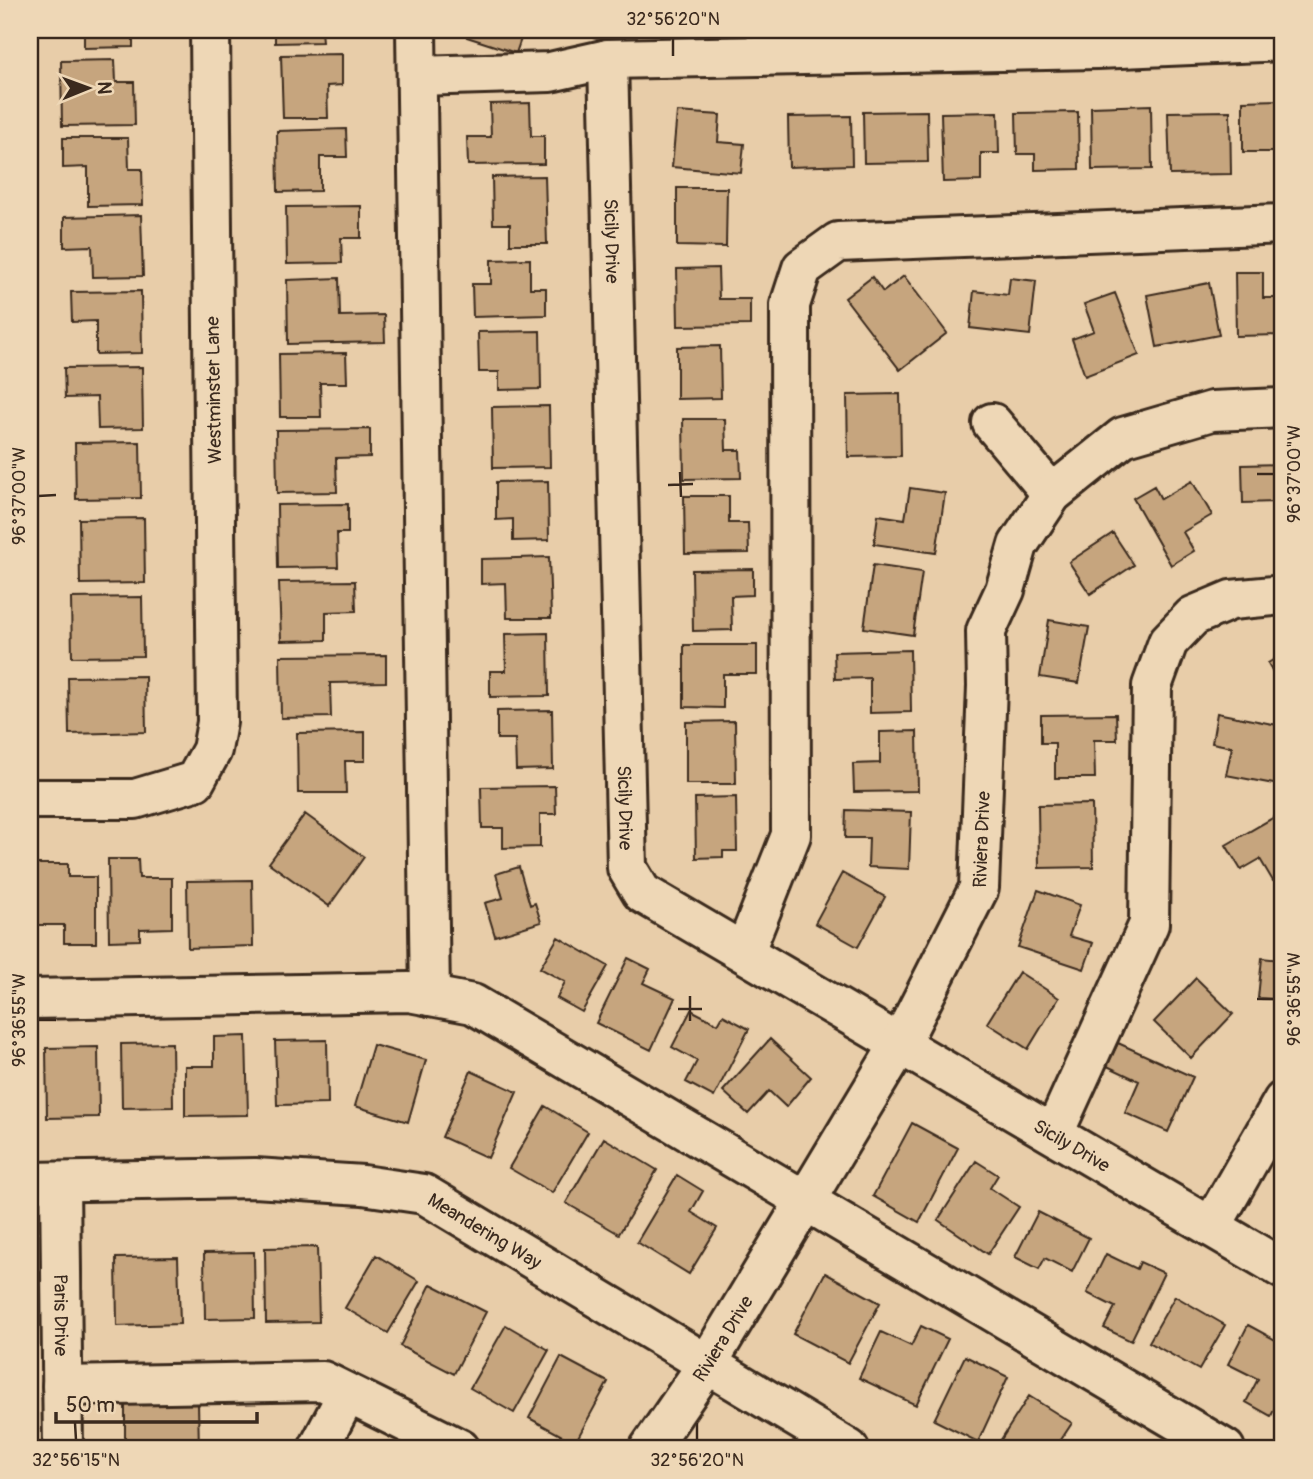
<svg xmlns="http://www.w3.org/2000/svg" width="1313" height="1479" viewBox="0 0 1313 1479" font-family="Pangolin,sans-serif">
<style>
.building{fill:#c6a57e;stroke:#3b2a1e;stroke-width:2}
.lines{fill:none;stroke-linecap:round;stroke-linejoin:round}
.minor-casing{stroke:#3b2a1e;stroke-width:44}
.minor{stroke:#eed7b6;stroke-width:38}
.ticks{fill:none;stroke:#3b2a1e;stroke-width:2.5}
.labels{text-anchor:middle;stroke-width:5;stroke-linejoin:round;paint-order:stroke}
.street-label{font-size:19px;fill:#3b2a1e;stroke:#eed7b6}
.neatline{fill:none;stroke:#3b2a1e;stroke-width:2.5}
.ticks-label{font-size:18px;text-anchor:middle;fill:#3b2a1e}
</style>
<rect width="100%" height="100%" fill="#e8cda9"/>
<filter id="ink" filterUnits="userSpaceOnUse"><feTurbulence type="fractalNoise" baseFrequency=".0143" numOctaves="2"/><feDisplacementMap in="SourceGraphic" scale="14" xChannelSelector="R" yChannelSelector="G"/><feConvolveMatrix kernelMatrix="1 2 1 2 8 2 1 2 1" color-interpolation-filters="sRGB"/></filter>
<g filter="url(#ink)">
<!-- building -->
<path class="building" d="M84,30H133V47L84,48Z
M275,30H321L322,42L275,43Z
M469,30H524L516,53L467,37Z
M342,54V85L327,86L328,118H283L281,55Z
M115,60L116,82H134L135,125L62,126L61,61Z
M1283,100V152H1243V101Z
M530,103L531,136H544V164L468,165L467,137H491L490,104Z
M1151,105L1152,169L1092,170L1091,107Z
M927,111L928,162L864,163L863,112Z
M1230,111L1231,174L1170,175L1168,112Z
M677,112L720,115L718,142L744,144L741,173L672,167Z
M998,112L999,153H981V181L943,182L941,113Z
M1078,112L1079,169L1035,170V154H1017L1016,113Z
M851,116L852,165L789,167L788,117Z
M346,129L347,157H320V191L278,192L277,131Z
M63,138H128L129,169H142L143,205L88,206V167L63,168Z
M545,176L547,244H510V224H493L492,177Z
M677,188H727L726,247L677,246Z
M361,206V238H341L342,263L287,264L286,207Z
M141,215L143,276L93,277L92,246L64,247V217Z
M530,259V288H546V315L473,317L472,284H491V260Z
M718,268L719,299H750V325L678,326L677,269Z
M1235,272H1263V298H1283V335L1236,336Z
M904,276L947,333L900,370L845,298L872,277L883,292Z
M339,278L340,316L384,315L385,342L288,344L287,280Z
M1010,278L1036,281L1030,335L970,328L974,291L1008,295Z
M1209,283L1219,335L1157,347L1147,295Z
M141,291L142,353L96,354V321L72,322L71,292Z
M1115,293L1139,355L1085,376L1072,339L1094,331L1084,304Z
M540,331L541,389L499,390V372H479L478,332Z
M720,346L721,398L677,399V347Z
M346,353L347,383H320L321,417H280L279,354Z
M142,367L143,428L98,429L97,397L65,398L64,368Z
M900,394L901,456L848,457L847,395Z
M549,406L550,467L493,468L492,407Z
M683,419H725L726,450H740L741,478L684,479Z
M370,429V457L336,458L337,492L277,493L276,430Z
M140,442L141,498L76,499L75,443Z
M1283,464V538L1276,539L1275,502L1243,503L1242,465Z
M548,481L549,540L513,541V519L496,520V482Z
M1192,481L1212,515L1183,532L1194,551L1171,565L1133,498L1154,486L1161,499Z
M910,488L945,493L936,553L874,544L878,515L905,519Z
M684,496H729V523H748L749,553L685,554Z
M348,504V533H337L338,567L278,568L277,505Z
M144,518L145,583L80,584L79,519Z
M1113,533L1134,565L1090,594L1069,562Z
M549,557L551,618H507L506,583L481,584V559Z
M873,565L922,572L913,635L864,628Z
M753,569V595L731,596L732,630L693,631L692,570Z
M355,581L356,611L326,612V640L281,641L279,582Z
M142,597L143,656L72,657L71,598Z
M1049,620L1089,627L1079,683L1040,677Z
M548,633L549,696L490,697V671H506L505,634Z
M684,645H757V674H723V708L684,707Z
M910,650L911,712L870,713V678L835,679L834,652Z
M1283,654V690L1268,663Z
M386,655V682L330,683L331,717L281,718L280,656Z
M145,676L146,732L69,734L68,677Z
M552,710L553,769L516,770L515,739H497V711Z
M1217,713L1283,726V761L1279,785L1226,775L1232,747L1212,743Z
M1116,714L1117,740H1094L1095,778H1055V743H1041V715Z
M735,721L736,784H686V722Z
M917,731L918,791L854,792L853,764L880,763V732Z
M365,732V761H345L346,793H298L297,733Z
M555,786L556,814H540V847L503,848V828H482L481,787Z
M736,797L737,851H723V857L696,858L695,798Z
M1092,804L1093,867L1039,868L1038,805Z
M846,810L911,812L909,869L868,867L869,838H845Z
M1283,812V876L1273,881L1260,859L1241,870L1226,845Z
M305,814L364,857L329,906L269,863Z
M108,859H138L139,878H172V928L140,929V940L109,941Z
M31,864H68V877H96V943H64V925H31Z
M519,867L530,905L535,903L541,922L495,936L485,903L503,898L496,874Z
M842,873L885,897L858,947L815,923Z
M252,880L253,946L188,948L187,881Z
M1038,890L1080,905L1069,936L1093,943L1084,969L1018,947Z
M558,937L608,966L582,1012L557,998L565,982L540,968Z
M1281,947L1283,948V1000L1258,998L1262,958L1280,960Z
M628,958L650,969L643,983L675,998L651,1050L596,1023Z
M1019,972L1059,998L1028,1049L987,1023Z
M1196,978L1233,1014L1191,1058L1154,1022Z
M691,1010L718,1024L723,1015L749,1029L714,1097L686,1082L697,1061L672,1047Z
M246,1036L248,1115L185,1116V1066H214V1037Z
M770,1039L811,1077L786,1107L769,1091L748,1114L723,1091Z
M327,1040L328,1104L277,1105L275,1041Z
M172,1043L173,1107L122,1108L121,1044Z
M1118,1043L1193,1077L1168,1132L1125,1113L1139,1081L1107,1066Z
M373,1045L426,1060L408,1122L355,1106Z
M98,1047L99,1117L47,1118L46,1048Z
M471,1071L517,1092L488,1158L442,1137Z
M545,1106L588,1132L552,1193L509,1168Z
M912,1123L958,1148L919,1222L873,1196Z
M604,1138L657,1170L619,1234L566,1203Z
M976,1161L998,1175L990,1188L1019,1207L988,1254L938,1220Z
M677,1175L703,1191L691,1212L717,1228L689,1274L637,1242Z
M1038,1212L1089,1238L1072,1272L1045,1258L1039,1269L1015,1257Z
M317,1247L319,1322L266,1323L265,1248Z
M254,1252L255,1318L205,1319L204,1253Z
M1106,1254L1137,1269L1140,1262L1164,1273L1131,1341L1104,1328L1115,1307L1087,1293Z
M376,1255L419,1281L388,1333L345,1308Z
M178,1257L180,1324L117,1326L116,1258Z
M825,1273L880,1303L848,1363L793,1334Z
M431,1284L486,1312L454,1374L400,1346Z
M1175,1296L1225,1325L1199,1370L1149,1342Z
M506,1325L549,1350L514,1413L470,1388Z
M1248,1325L1283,1344V1391L1271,1416L1246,1402L1258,1379L1228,1364Z
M921,1326L948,1339L916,1405L859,1378L881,1332L911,1346Z
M965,1356L1008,1377L978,1442L934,1420Z
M561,1357L608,1382L575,1443L529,1418Z
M1029,1396L1072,1423L1055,1449H995Z
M198,1403L199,1449H125V1404Z
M1073,1442L1086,1449H1069Z"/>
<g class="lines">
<!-- minor casing -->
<g class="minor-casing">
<g id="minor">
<path d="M416,30L430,996"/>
<path id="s1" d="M608,59L627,868L642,893L1283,1269"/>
<path d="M417,76L550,72L608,59L1097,49L1283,41"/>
<path d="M992,423L1052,494"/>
<path d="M30,799H135L195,781L212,750L217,722L210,30"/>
<path d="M745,951L791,835L790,305L802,268L838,242L1283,224"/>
<path d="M30,999L409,992L473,1004L1225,1449"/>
<path d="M1054,1133L1149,924L1152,686L1168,642L1193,616L1231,600L1283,595"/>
<path id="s2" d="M30,1182L255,1178L363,1185L424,1194L849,1449"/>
<path id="s3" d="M60,1182L63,1449"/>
<path d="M1211,1227L1283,1101"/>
<path d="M62,1386L323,1381L460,1449"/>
<path d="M318,1449L347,1394"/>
<path id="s4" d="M649,1449L706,1366L901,1042L979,888L987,686L986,631L1005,590L1018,545L1052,494L1123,437L1212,411L1283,408"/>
</g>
</g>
<!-- minor -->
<use href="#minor" class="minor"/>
</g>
</g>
<!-- ticks -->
<path class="ticks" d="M673,38V56M680,472L681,497M1257,474H1274M668,485L693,484M38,496L56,495M690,996V1021M1257,999H1274M678,1009H702M38,1020H56M75,1423L76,1440M697,1423V1440"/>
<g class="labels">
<!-- street labels -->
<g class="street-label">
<text dy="7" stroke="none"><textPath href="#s1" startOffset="182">Sicily Drive</textPath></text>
<text transform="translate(213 390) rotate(-91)" y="7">Westminster Lane</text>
<text dy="7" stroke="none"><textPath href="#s1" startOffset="749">Sicily Drive</textPath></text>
<text dy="7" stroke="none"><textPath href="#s4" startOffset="700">Riviera Drive</textPath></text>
<text dy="7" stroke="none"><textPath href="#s1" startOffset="1337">Sicily Drive</textPath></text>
<text dy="7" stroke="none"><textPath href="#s2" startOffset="466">Meandering Way</textPath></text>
<text dy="7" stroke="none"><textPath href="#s3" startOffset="133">Paris Drive</textPath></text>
<text dy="7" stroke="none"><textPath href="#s4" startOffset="133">Riviera Drive</textPath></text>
</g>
</g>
<!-- margin -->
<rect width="1313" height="1479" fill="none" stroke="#eed7b6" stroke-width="77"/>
<!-- north arrow -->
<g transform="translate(88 88) rotate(89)" stroke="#eed7b6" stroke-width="5" paint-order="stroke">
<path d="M0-5L12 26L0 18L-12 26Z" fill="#3b2a1e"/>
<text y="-10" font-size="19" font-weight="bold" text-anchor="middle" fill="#3b2a1e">N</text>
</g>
<!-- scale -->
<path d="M56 1412v10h201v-10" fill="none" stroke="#3b2a1e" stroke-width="3.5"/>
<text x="66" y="1412" font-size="21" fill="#3b2a1e" stroke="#eed7b6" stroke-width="5" paint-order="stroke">50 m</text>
<rect x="38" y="38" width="1236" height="1402" class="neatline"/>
<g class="ticks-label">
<text x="673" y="25">32°56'20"N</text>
<text transform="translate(1294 474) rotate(-90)" y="6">96°37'00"W</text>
<text transform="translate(19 496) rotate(-90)" y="6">96°37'00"W</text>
<text transform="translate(1294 999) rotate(-90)" y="6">96°36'55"W</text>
<text transform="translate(19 1020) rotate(-90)" y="6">96°36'55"W</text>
<text x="76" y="1466">32°56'15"N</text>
<text x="697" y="1466">32°56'20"N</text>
</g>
</svg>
